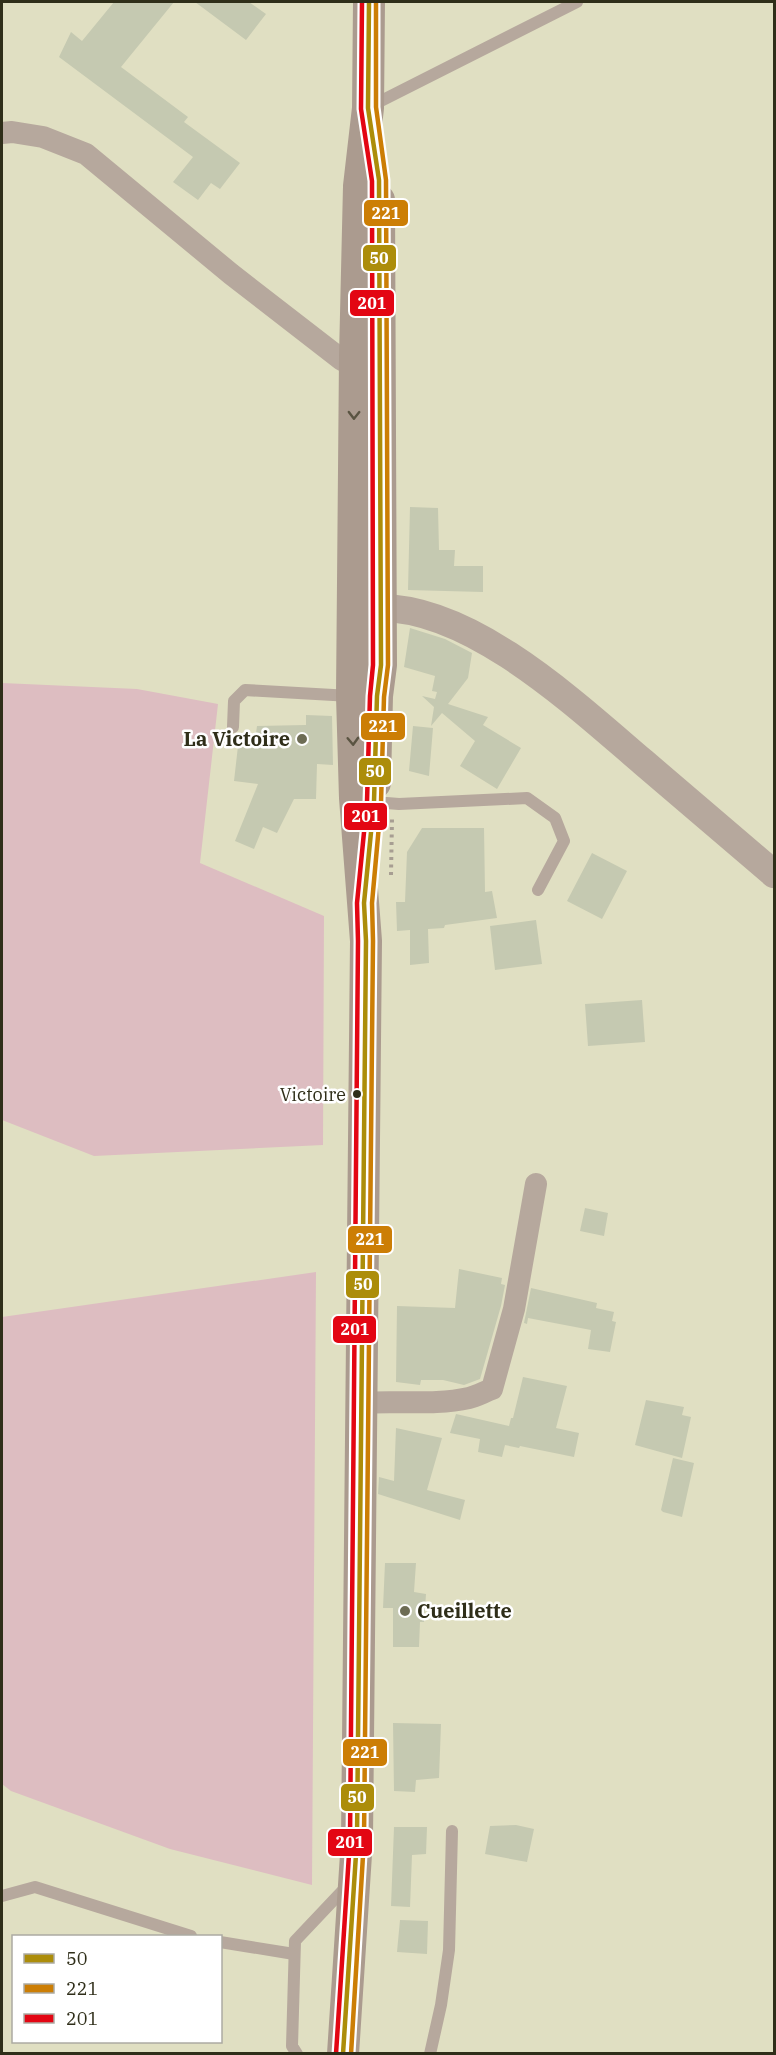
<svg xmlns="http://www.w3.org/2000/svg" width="776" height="2055" viewBox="0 0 776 2055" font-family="'IBM Plex Serif',serif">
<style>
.green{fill:#ddbdc1}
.building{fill:#c5c9b1}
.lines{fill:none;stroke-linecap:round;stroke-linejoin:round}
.path{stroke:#a79e92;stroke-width:4;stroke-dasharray:3 4.5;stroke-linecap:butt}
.service{stroke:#b6a89d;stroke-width:12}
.minor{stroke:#b6a89d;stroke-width:22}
.tertiary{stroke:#b6a89d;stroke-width:28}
.secondary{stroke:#ab9b8f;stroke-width:32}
.bus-1-casing{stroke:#fff;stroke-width:9}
.bus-2-casing{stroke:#fff;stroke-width:9}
.bus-3-casing{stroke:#fff;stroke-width:9}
.bus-1{stroke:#ac8d0a;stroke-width:4.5}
.bus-2{stroke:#cc7e05;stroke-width:4.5}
.bus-3{stroke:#e30613;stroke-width:4.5}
.oneway{stroke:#5a5442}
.poi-dot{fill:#6d6c54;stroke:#fff;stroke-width:2}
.bus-dot{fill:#2f2e19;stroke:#fff;stroke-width:2}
.labels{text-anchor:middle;stroke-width:5;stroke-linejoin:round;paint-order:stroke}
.bus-label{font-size:18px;fill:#2f2e19;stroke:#fff;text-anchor:end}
.poi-label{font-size:20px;font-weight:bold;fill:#2f2e19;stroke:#fff;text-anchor:end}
.line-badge{stroke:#fff;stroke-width:2}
.badge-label{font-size:16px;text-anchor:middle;font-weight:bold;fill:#fff}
</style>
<rect width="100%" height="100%" fill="#e0dfc2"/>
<!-- green -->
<path class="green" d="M2,683L137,689L218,704L200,863L324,916L323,1145L94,1156L2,1120Z
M316,1272L312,1885L170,1849L11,1791L2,1784V1317Z"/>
<!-- building -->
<path class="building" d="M114,2H174L121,67L188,117L184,122L240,163L220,189L211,183L198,200L173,182L193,157L59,57L71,32L82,41Z
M195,2H249L266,14L246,40Z
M410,507L438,508L439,550H455L454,566H483V592L408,590Z
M410,628L445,639L472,653L468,678L448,704L488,717L483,725L521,748L497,789L460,766L475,741L442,713L431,726L434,707L422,696L435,699L437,692L432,691L435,676L404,667Z
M306,715L332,716L333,765L317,764L316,799H294L277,833L263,827L254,849L235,841L258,784L234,781L238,746L254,748L257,726L306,725Z
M413,726L433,728L429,776L409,771Z
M422,828H484L485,892L492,891L497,918L445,925L444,928L428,929L429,963L410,965V930L397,931L396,902H405L407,852Z
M592,853L627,871L602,919L567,901Z
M536,920L542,964L495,970L490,926Z
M642,1000L645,1042L588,1046L585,1004Z
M585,1208L608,1213L604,1236L580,1231Z
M459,1269L502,1278L501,1284L505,1285L501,1306L480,1379L464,1385L443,1380H421L420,1385L396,1382L397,1306L455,1308Z
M531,1288L597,1303L596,1308L614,1312L612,1321L616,1322L610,1352L588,1349L591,1330L528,1318L527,1324L524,1323Z
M523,1377L567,1386L556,1428L579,1433L574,1457L520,1446L519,1448L505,1445L502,1457L478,1452L480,1439L450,1433L456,1414L509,1426L511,1418H513Z
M646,1400L684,1407L682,1415L691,1417L682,1458L635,1445Z
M396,1428L442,1438L427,1490L465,1500L460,1520L378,1494L379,1477L394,1481Z
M673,1458L694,1463L682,1517L663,1512L661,1510Z
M385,1563H416L414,1592L426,1594L424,1622H420L419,1647H393V1608H383Z
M393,1723L441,1724L439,1778L416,1780L415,1792L394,1791Z
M516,1825L534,1829L527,1862L485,1854L490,1826Z
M394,1827H427L426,1854L412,1855L410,1907L391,1906Z
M400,1920L428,1921L427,1954L397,1952Z"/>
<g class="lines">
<!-- path -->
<path class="path" d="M391,875L392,819"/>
<!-- service -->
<path class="service" d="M371,106L577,2
M233,727L234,701L245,690L351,696
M374,802L399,804L527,798L555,818L564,841L538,890
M2,1896L35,1887L191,1936
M220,1942L294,1954
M297,2054L292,2046L295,1941L347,1886
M430,2054L441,2005L449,1950L452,1831"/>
<!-- minor -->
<path class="minor" d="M2,133L12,132L43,137L86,154L231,274L342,360L355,357
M360,1403C397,1400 434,1406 469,1398C477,1396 484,1392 492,1389L514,1309L536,1184"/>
<!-- tertiary -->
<path class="tertiary" d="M381,608C473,608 576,705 643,762C687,800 731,837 774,874"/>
<!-- secondary -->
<path class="secondary" d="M375,783L377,696L381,665L379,200
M343,2054L357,1839L366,941L355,798L352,696L355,357L359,186L368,108L369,2"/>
<!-- bus-1 casing -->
<g class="bus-1-casing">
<path id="bus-1" d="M343,2054L357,1839L366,941L364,903L374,802L377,696L381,665L379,180L368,108L369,2"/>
</g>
<!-- bus-2 casing -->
<g class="bus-2-casing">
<path id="bus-2" d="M351,2054L364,1839L373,941L372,903L381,803L384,697L388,665L386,180L376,107V2"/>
</g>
<!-- bus-3 casing -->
<g class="bus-3-casing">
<path id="bus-3" d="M336,2054L350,1839L358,941L357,903L367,802L370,696L373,665L372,181L361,109L362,2"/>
</g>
<!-- bus-1 -->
<use href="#bus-1" class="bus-1"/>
<!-- bus-2 -->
<use href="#bus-2" class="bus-2"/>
<!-- bus-3 -->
<use href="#bus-3" class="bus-3"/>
</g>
<!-- one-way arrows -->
<defs><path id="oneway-chevron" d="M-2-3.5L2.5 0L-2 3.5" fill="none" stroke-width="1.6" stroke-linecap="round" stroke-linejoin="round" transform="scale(1.5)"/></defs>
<g class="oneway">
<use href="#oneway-chevron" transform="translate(354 415) rotate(91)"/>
<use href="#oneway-chevron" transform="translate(353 741) rotate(88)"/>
</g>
<!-- markers -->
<g class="poi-dot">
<circle cx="302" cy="739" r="6"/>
<circle cx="405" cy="1611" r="6"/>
</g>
<circle class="bus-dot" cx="357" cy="1094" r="5"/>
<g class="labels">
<!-- bus labels -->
<g class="bus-label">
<text x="346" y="1101">Victoire</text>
</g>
<!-- poi labels -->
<g class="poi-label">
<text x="290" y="746">La Victoire</text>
<text x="417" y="1618" text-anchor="start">Cueillette</text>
</g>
</g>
<g class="line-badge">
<rect x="363" y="199" width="46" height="28" rx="6" fill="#cc7e05"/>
<rect x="362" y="244" width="35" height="28" rx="6" fill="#ac8d0a"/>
<rect x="349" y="289" width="46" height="28" rx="6" fill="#e30613"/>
<rect x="360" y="712" width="46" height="29" rx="6" fill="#cc7e05"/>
<rect x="358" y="757" width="34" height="29" rx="6" fill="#ac8d0a"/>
<rect x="343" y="802" width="45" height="29" rx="6" fill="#e30613"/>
<rect x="347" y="1225" width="46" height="29" rx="6" fill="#cc7e05"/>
<rect x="345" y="1270" width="35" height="29" rx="6" fill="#ac8d0a"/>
<rect x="332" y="1315" width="45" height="29" rx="6" fill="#e30613"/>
<rect x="342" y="1738" width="46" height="29" rx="6" fill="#cc7e05"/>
<rect x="340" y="1783" width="35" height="29" rx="6" fill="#ac8d0a"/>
<rect x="327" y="1828" width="46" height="29" rx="6" fill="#e30613"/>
</g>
<g class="badge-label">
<text x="386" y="219">221</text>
<text x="379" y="264">50</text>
<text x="372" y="309">201</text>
<text x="383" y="732">221</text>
<text x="375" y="777">50</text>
<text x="366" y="822">201</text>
<text x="370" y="1245">221</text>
<text x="363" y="1290">50</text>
<text x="355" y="1335">201</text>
<text x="365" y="1758">221</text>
<text x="357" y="1803">50</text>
<text x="350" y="1848">201</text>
</g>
<!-- border -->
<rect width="776" height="2055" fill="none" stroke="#2f2e19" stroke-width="6"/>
<!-- legend -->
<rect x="12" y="1935" width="210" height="108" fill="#ffffff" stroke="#acaba3" stroke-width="1.5"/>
<rect x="24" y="1954" width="30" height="9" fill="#ac8d0a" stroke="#acaba3" stroke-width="1.5"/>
<text x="66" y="1965" font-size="18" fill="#2f2e19">50</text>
<rect x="24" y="1984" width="30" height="9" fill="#cc7e05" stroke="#acaba3" stroke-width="1.5"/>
<text x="66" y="1995" font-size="18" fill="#2f2e19">221</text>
<rect x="24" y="2014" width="30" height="9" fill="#e30613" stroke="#acaba3" stroke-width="1.5"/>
<text x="66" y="2025" font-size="18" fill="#2f2e19">201</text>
</svg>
